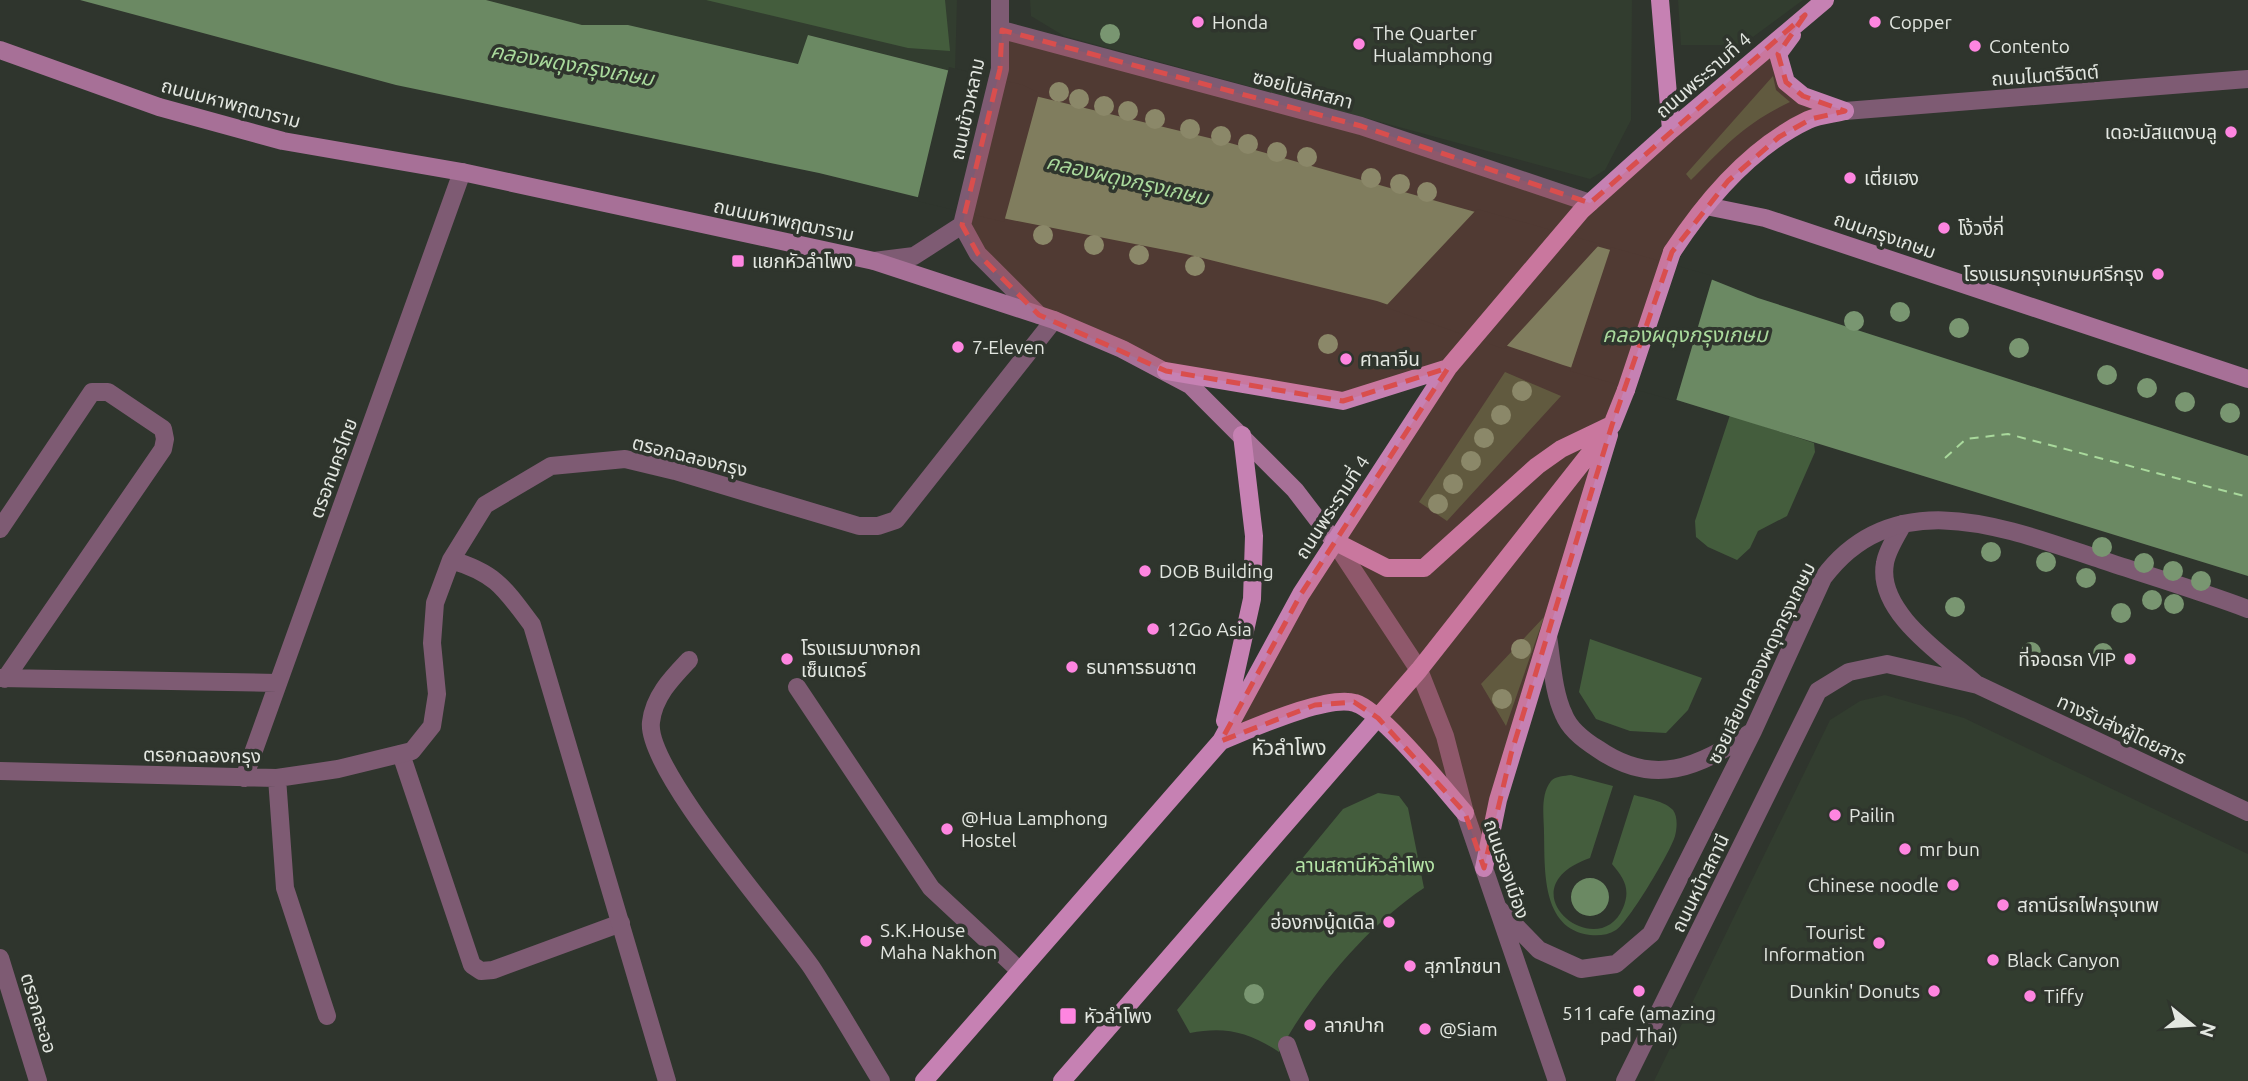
<svg xmlns="http://www.w3.org/2000/svg" width="2248" height="1081" viewBox="0 0 2248 1081" font-family="Ubuntu,'Noto Sans Thai',sans-serif">
<style>
.built{fill:#323d2f}
.green{fill:#445d3d}
.water{fill:#6b8963}
.pier{fill:#2f352d}
.lines{fill:none;stroke-linecap:round;stroke-linejoin:round}
.ferry{stroke:#a9d99c;stroke-width:2;stroke-dasharray:9 7;stroke-linecap:butt}
.service{stroke:#7e5b73;stroke-width:18}
.minor{stroke:#7e5b73;stroke-width:18}
.tertiary{stroke:#7e5b73;stroke-width:18}
.secondary{stroke:#a77097;stroke-width:18}
.primary{stroke:#c681b3;stroke-width:18}
.primary-bridge{stroke:#c681b3;stroke-width:18}
.tree{fill:#799671}
.marked{fill:#d94e4d;fill-opacity:0.2;stroke:#d94e4d;stroke-width:5;stroke-dasharray:14 9;stroke-linejoin:round}
.poi-dot{fill:#fe85e0;stroke:#2f352d;stroke-width:2.5}
.labels{text-anchor:middle;stroke-width:7;stroke-linejoin:round;paint-order:stroke}
.poi-label{font-size:19px;fill:#e3e7e1;stroke:#2f352d;text-anchor:start}
.street-label{font-size:19px;fill:#e3e7e1;stroke:#2f352d}
.park-label{font-size:19px;fill:#b6e6a8;stroke:#2f352d}
.water-label{font-size:21px;font-style:italic;fill:#a9d99c;stroke:#2f352d}
.neighbourhood-label{font-size:21px;fill:#e3e7e1;stroke:#2f352d}
</style>
<rect width="100%" height="100%" fill="#2f352d"/>
<!-- built -->
<path class="built" d="M486,0H957L955,72L809,35L799,64L628,25H582Z
M1030,0H1632L1631,120L1605,170L1590,179L1064,36L1031,16Z
M1678,0H1803L1742,45H1681Z
M1885,695L1964,718L2248,854V1081H1654L1830,720L1860,701Z"/>
<!-- green -->
<path class="green" d="M706,0H945L950,51L908,48Z
M1773,76L1776,90L1790,102C1745,123 1726,145 1691,180L1686,174Z
M1505,372L1561,396L1447,521L1419,502Z
M1730,415L1814,443L1815,452L1787,516L1758,531L1750,548L1737,560L1708,547L1696,537L1695,521Z
M1544,617L1506,726L1481,684Z
M1590,639L1702,678L1688,710L1666,733L1630,731L1596,719L1579,692Z
M1571,775L1613,786L1590,858C1502,889 1598,966 1623,908C1631,889 1624,878 1612,864L1634,795C1645,798 1665,801 1673,810C1678,817 1677,828 1675,836C1671,851 1628,923 1616,930C1608,935 1599,936 1590,935C1541,929 1545,869 1544,833C1544,817 1540,795 1551,781C1556,776 1564,776 1571,775Z
M1378,793L1399,796L1408,808L1424,888C1368,925 1311,993 1279,1052C1249,1032 1225,1026 1190,1033L1177,1010L1343,809Z"/>
<!-- water -->
<path class="water" d="M80,0H486L582,25H628L798,64L808,35L1022,89L1031,95L1230,143L1703,276L1758,298L2248,456V576L1563,365L1377,301L1186,254L1007,219L819,173L396,85Z
M1571 897a19 19 0 1 1 38 0a19 19 0 1 1-38 0Z"/>
<!-- pier -->
<path class="pier" d="M949,67L1023,85L1039,93L1004,222L917,201Z
M1477,209L1600,244L1504,349L1385,307Z
M1611,247L1713,276L1676,401L1570,371Z"/>
<g class="lines">
<!-- ferry -->
<path class="ferry" d="M1945,458L1966,439L2008,434L2248,497"/>
<!-- service -->
<path class="service" d="M1903,524C1897,535 1887,550 1885,563C1876,612 1943,655 1975,683
M689,660C672,678 654,696 651,722C645,769 780,922 812,968C836,1005 858,1043 881,1081
M797,687L931,888L1020,971
M401,754L472,965L481,971L493,970L621,923
M1625,1081L1818,691L1849,672L1887,664L1978,685L2248,812"/>
<!-- minor -->
<path class="minor" d="M0,529L92,392H108L163,429L165,439L163,449L5,679
M451,560C496,573 505,589 532,625L667,1081
M0,678L277,683
M0,771L277,778L338,769L412,751L432,726L437,694L432,643L435,603L451,560L485,505L551,466L625,459L675,471L859,526H878L896,520L1054,320
M244,778L462,172
M277,778L285,888L327,1016
M0,958L38,1081
M1287,1045L1300,1081"/>
<!-- tertiary -->
<path class="tertiary" d="M1002,30L1361,126L1590,203
M1845,111L2248,79
M962,225L1000,69V0
M962,225L978,254L1039,315
M874,261L914,256L962,225
M1334,541L1419,670L1445,736L1465,813L1557,1081
M1548,636C1552,662 1553,692 1564,715C1570,730 1585,741 1598,749C1654,788 1698,767 1750,733
M1498,908L1539,950L1581,969L1616,964L1651,934L1753,731L1823,578C1895,481 2008,529 2102,560C2150,576 2200,591 2248,609"/>
<!-- secondary -->
<path class="secondary" d="M0,50L159,107L283,141L462,172L874,261L1054,320L1122,349L1190,385L1295,490L1334,541
M1706,206L1765,218L2248,379"/>
<!-- primary -->
<path class="primary" d="M1660,0L1671,130
M1792,35L1778,54L1786,82L1803,96L1845,111
M1672,252C1706,200 1751,147 1808,120C1819,115 1833,114 1845,111
M1166,371L1343,401L1448,368
M1334,541L1387,568H1424L1537,466L1561,449L1609,426
M1225,721L1252,599L1254,536L1242,435
M1221,741C1249,730 1327,694 1355,703C1382,711 1444,789 1465,813
M1484,868L1498,800L1609,435
M924,1081L1221,741L1301,594L1448,368L1582,210L1671,130L1825,0
M1062,1081L1419,670L1612,425L1626,390"/>
<!-- primary-bridge -->
<path class="primary-bridge" d="M1626,390L1672,252"/>
</g>
<!-- trees -->
<g class="tree">
<circle cx="1110" cy="34" r="10"/>
<circle cx="1059" cy="92" r="10"/>
<circle cx="1079" cy="99" r="10"/>
<circle cx="1104" cy="106" r="10"/>
<circle cx="1128" cy="111" r="10"/>
<circle cx="1155" cy="119" r="10"/>
<circle cx="1190" cy="129" r="10"/>
<circle cx="1221" cy="136" r="10"/>
<circle cx="1248" cy="144" r="10"/>
<circle cx="1277" cy="152" r="10"/>
<circle cx="1307" cy="157" r="10"/>
<circle cx="1371" cy="178" r="10"/>
<circle cx="1400" cy="184" r="10"/>
<circle cx="1427" cy="192" r="10"/>
<circle cx="1043" cy="235" r="10"/>
<circle cx="1094" cy="245" r="10"/>
<circle cx="1139" cy="255" r="10"/>
<circle cx="1195" cy="266" r="10"/>
<circle cx="1900" cy="312" r="10"/>
<circle cx="1854" cy="321" r="10"/>
<circle cx="1959" cy="328" r="10"/>
<circle cx="1328" cy="344" r="10"/>
<circle cx="2019" cy="348" r="10"/>
<circle cx="2107" cy="375" r="10"/>
<circle cx="2147" cy="388" r="10"/>
<circle cx="1522" cy="391" r="10"/>
<circle cx="2185" cy="402" r="10"/>
<circle cx="2230" cy="413" r="10"/>
<circle cx="1501" cy="415" r="10"/>
<circle cx="1484" cy="438" r="10"/>
<circle cx="1471" cy="461" r="10"/>
<circle cx="1453" cy="484" r="10"/>
<circle cx="1438" cy="504" r="10"/>
<circle cx="2102" cy="547" r="10"/>
<circle cx="1991" cy="552" r="10"/>
<circle cx="2046" cy="562" r="10"/>
<circle cx="2144" cy="563" r="10"/>
<circle cx="2173" cy="571" r="10"/>
<circle cx="2086" cy="578" r="10"/>
<circle cx="2201" cy="581" r="10"/>
<circle cx="2152" cy="600" r="10"/>
<circle cx="2174" cy="604" r="10"/>
<circle cx="1955" cy="607" r="10"/>
<circle cx="2121" cy="613" r="10"/>
<circle cx="1521" cy="649" r="10"/>
<circle cx="2031" cy="652" r="10"/>
<circle cx="2103" cy="653" r="10"/>
<circle cx="1502" cy="699" r="10"/>
<circle cx="1254" cy="994" r="10"/>
</g>
<!-- marked area -->
<path class="marked" d="M1805,15L1778,54L1786,82L1803,96L1845,111L1811,119L1779,137L1728,181L1672,252L1612,425L1511,754L1484,868L1465,813L1378,718L1354,702L1315,705L1221,741L1301,594L1448,368L1343,401L1166,371L1039,315L978,254L962,225L1000,69L1002,30L1361,126L1590,203Z"/>
<!-- markers -->
<g class="poi-dot">
<circle cx="1198" cy="22" r="7"/>
<circle cx="1875" cy="22" r="7"/>
<circle cx="1359" cy="44" r="7"/>
<circle cx="1975" cy="46" r="7"/>
<circle cx="2231" cy="132" r="7"/>
<circle cx="1850" cy="178" r="7"/>
<circle cx="1944" cy="228" r="7"/>
<rect x="731" y="254" width="14" height="14" rx="3.5"/>
<circle cx="2158" cy="274" r="7"/>
<circle cx="958" cy="347" r="7"/>
<circle cx="1346" cy="359" r="7"/>
<circle cx="1145" cy="571" r="7"/>
<circle cx="1153" cy="629" r="7"/>
<circle cx="787" cy="659" r="7"/>
<circle cx="2130" cy="659" r="7"/>
<circle cx="1072" cy="667" r="7"/>
<circle cx="1835" cy="815" r="7"/>
<circle cx="947" cy="829" r="7"/>
<circle cx="1905" cy="849" r="7"/>
<circle cx="1953" cy="885" r="7"/>
<circle cx="2003" cy="905" r="7"/>
<circle cx="1389" cy="922" r="7"/>
<circle cx="866" cy="941" r="7"/>
<circle cx="1879" cy="943" r="7"/>
<circle cx="1993" cy="960" r="7"/>
<circle cx="1410" cy="966" r="7"/>
<circle cx="1639" cy="991" r="7"/>
<circle cx="1934" cy="991" r="7"/>
<circle cx="2030" cy="996" r="7"/>
<rect x="1059" y="1007" width="18" height="18" rx="3.5"/>
<circle cx="1310" cy="1025" r="7"/>
<circle cx="1425" cy="1029" r="7"/>
</g>
<g class="labels">
<!-- poi labels -->
<g class="poi-label">
<text x="1212" y="29">Honda</text>
<text x="1889" y="29">Copper</text>
<text x="1373" y="40">The Quarter<tspan x="1373" dy="22">Hualamphong</tspan></text>
<text x="1989" y="53">Contento</text>
<text x="2217" y="139" text-anchor="end">เดอะมัสแตงบลู</text>
<text x="1864" y="185">เตี่ยเฮง</text>
<text x="1958" y="235">โง้วงี่กี่</text>
<text x="752" y="268">แยกหัวลำโพง</text>
<text x="2144" y="281" text-anchor="end">โรงแรมกรุงเกษมศรีกรุง</text>
<text x="972" y="354">7-Eleven</text>
<text x="1360" y="366">ศาลาจีน</text>
<text x="1159" y="578">DOB Building</text>
<text x="1167" y="636">12Go Asia</text>
<text x="801" y="655">โรงแรมบางกอก<tspan x="801" dy="22">เซ็นเตอร์</tspan></text>
<text x="2116" y="666" text-anchor="end">ที่จอดรถ VIP</text>
<text x="1086" y="674">ธนาคารธนชาต</text>
<text x="1849" y="822">Pailin</text>
<text x="961" y="825">@Hua Lamphong<tspan x="961" dy="22">Hostel</tspan></text>
<text x="1919" y="856">mr bun</text>
<text x="1939" y="892" text-anchor="end">Chinese noodle</text>
<text x="2017" y="912">สถานีรถไฟกรุงเทพ</text>
<text x="1375" y="929" text-anchor="end">ฮ่องกงนู้ดเดิล</text>
<text x="880" y="937">S.K.House<tspan x="880" dy="22">Maha Nakhon</tspan></text>
<text x="1865" y="939" text-anchor="end">Tourist<tspan x="1865" dy="22">Information</tspan></text>
<text x="2007" y="967">Black Canyon</text>
<text x="1424" y="973">สุภาโภชนา</text>
<text x="1920" y="998" text-anchor="end">Dunkin' Donuts</text>
<text x="2044" y="1003">Tiffy</text>
<text x="1639" y="1020" text-anchor="middle">511 cafe (amazing<tspan x="1639" dy="22">pad Thai)</tspan></text>
<text x="1084" y="1023">หัวลำโพง</text>
<text x="1324" y="1032">ลาภปาก</text>
<text x="1439" y="1036">@Siam</text>
</g>
<!-- street labels -->
<g class="street-label">
<text transform="translate(1703 75) rotate(-41)" y="7">ถนนพระรามที่ 4</text>
<text transform="translate(2045 75) rotate(-4)" y="7">ถนนไมตรีจิตต์</text>
<text transform="translate(1303 89) rotate(15)" y="7">ซอยโปลิศสภา</text>
<text transform="translate(231 103) rotate(15)" y="7">ถนนมหาพฤฒาราม</text>
<text transform="translate(967 109) rotate(-78)" y="7">ถนนข้าวหลาม</text>
<text transform="translate(784 220) rotate(12)" y="7">ถนนมหาพฤฒาราม</text>
<text transform="translate(1885 235) rotate(19)" y="7">ถนนกรุงเกษม</text>
<text transform="translate(690 456) rotate(14)" y="7">ตรอกฉลองกรุง</text>
<text transform="translate(333 468) rotate(-70)" y="7">ตรอกนครไทย</text>
<text transform="translate(1332 507) rotate(-57)" y="7">ถนนพระรามที่ 4</text>
<text transform="translate(1761 663) rotate(-64)" y="7">ซอยเลียบคลองผดุงกรุงเกษม</text>
<text transform="translate(2122 729) rotate(25)" y="7">ทางรับส่งผู้โดยสาร</text>
<text transform="translate(202 755) rotate(1)" y="7">ตรอกฉลองกรุง</text>
<text transform="translate(1507 869) rotate(71)" y="7">ถนนรองเมือง</text>
<text transform="translate(1700 883) rotate(-64)" y="7">ถนนหน้าสถานี</text>
<text transform="translate(39 1013) rotate(73)" y="7">ตรอกละออ</text>
</g>
<!-- park labels -->
<g class="park-label">
<text x="1365" y="872">ลานสถานีหัวลำโพง</text>
</g>
<!-- water labels -->
<g class="water-label">
<text transform="translate(572 65) rotate(10)" y="7">คลองผดุงกรุงเกษม</text>
<text transform="translate(1127 180) rotate(13)" y="7">คลองผดุงกรุงเกษม</text>
<text x="1685" y="342">คลองผดุงกรุงเกษม</text>
</g>
<!-- neighbourhood labels -->
<g class="neighbourhood-label">
<text x="1289" y="755">หัวลำโพง</text>
</g>
</g>
<!-- north arrow -->
<g transform="translate(2192 1025) rotate(108)" stroke="#2f352d" stroke-width="5" paint-order="stroke">
<path d="M0-5L12 26L0 18L-12 26Z" fill="#e3e7e1"/>
<text y="-10" font-size="19" font-weight="bold" text-anchor="middle" fill="#e3e7e1">N</text>
</g>
</svg>
